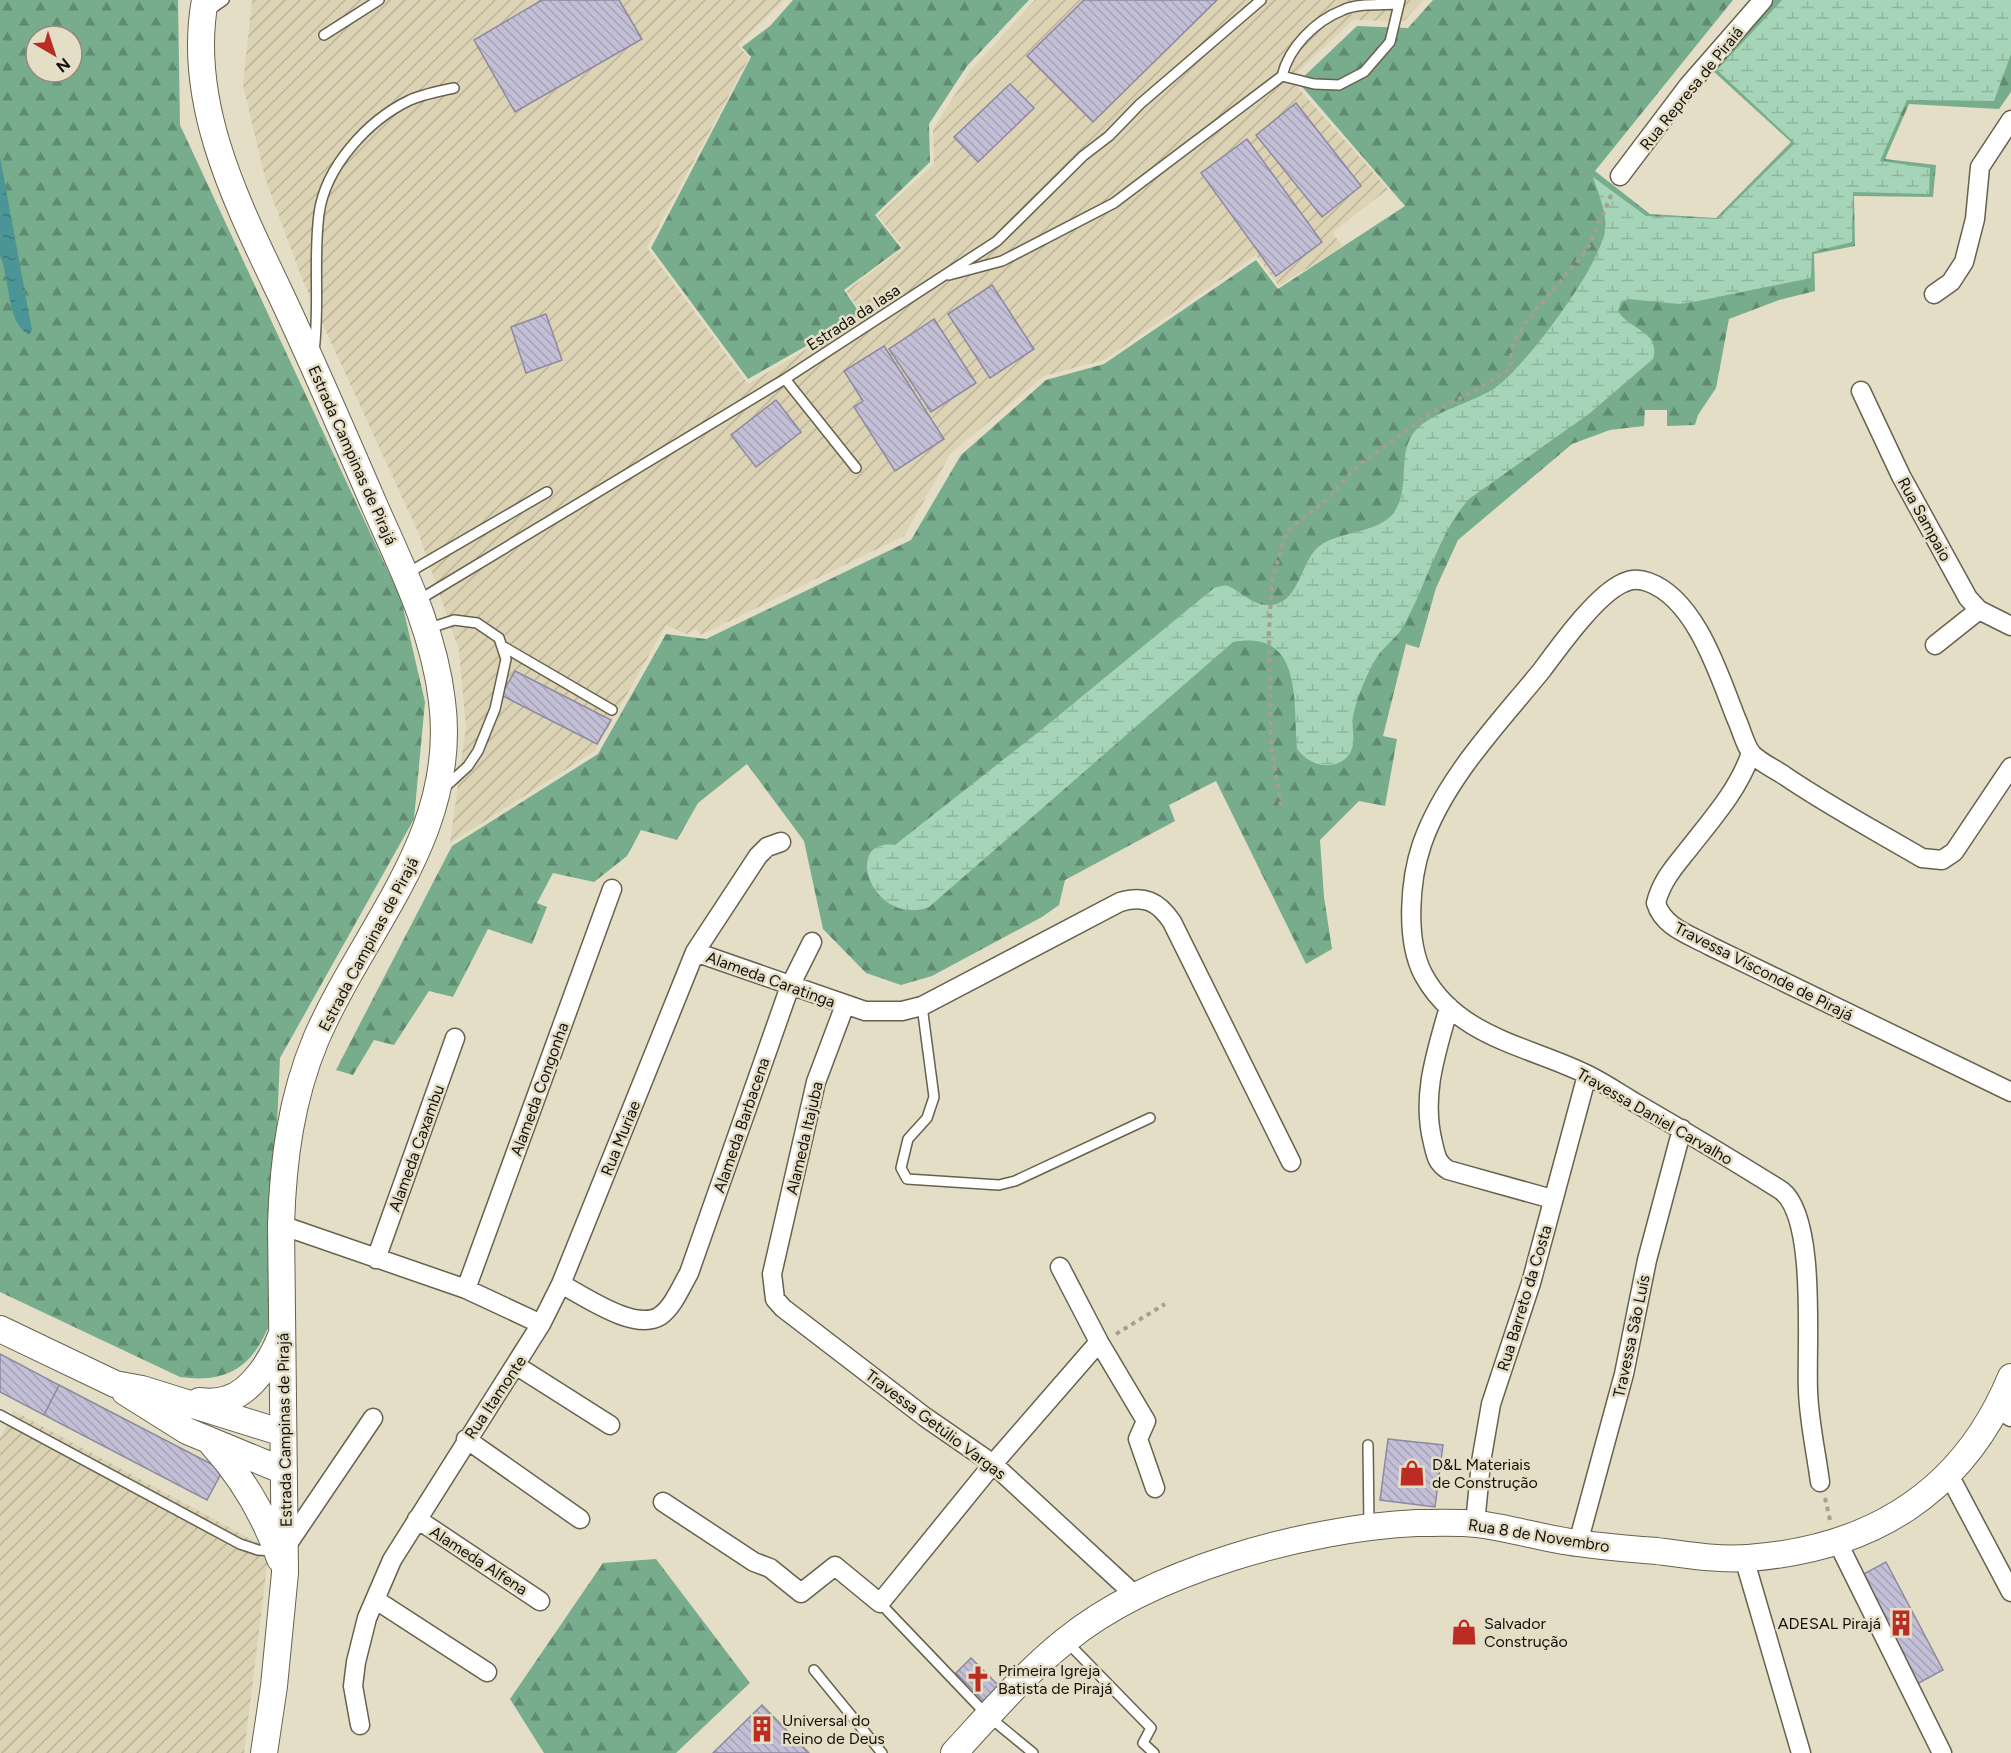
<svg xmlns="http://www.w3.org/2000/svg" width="2011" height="1753" viewBox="0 0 2011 1753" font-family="Figtree,sans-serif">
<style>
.industrial{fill:url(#industrial-furrows)}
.forest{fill:url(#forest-firs);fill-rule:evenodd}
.wetland{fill:url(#wetland-marsh)}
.water{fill:url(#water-ripples)}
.building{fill:url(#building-back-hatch);stroke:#8d899e;stroke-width:1.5}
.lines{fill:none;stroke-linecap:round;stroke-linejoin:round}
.lane-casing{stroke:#67614d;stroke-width:12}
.street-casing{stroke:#67614d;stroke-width:21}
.secondary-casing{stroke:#67614d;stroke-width:28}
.path{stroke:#a59f8d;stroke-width:4;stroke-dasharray:4.5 4.5;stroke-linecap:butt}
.lane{stroke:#fff;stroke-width:9}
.street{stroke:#fff;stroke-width:18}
.secondary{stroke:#fff;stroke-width:26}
.labels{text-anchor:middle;stroke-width:5;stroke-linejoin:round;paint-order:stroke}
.street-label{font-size:16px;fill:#141109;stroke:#e5dec7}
.poi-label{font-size:16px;fill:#141109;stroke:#e5dec7;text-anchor:start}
</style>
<defs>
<pattern id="industrial-furrows" width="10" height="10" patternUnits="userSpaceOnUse" patternTransform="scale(1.5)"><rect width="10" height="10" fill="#dcd2b4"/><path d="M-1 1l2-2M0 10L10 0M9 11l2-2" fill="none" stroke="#bcb399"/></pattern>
<pattern id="forest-firs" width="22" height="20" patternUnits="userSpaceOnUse" patternTransform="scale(1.5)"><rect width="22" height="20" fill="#77ad8d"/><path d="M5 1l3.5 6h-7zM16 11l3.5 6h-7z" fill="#608b71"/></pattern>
<pattern id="wetland-marsh" width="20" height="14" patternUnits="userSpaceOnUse" patternTransform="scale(1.5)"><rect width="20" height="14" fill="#a6d4b8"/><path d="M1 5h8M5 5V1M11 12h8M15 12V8" fill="none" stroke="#8eb59d"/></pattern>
<pattern id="water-ripples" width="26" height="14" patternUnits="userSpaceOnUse" patternTransform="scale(1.5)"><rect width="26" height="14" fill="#4b9597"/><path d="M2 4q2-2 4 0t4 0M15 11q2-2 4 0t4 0" fill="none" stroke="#3d7879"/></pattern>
<pattern id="building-back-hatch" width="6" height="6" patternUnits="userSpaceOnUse" patternTransform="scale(1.5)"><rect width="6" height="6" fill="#c3bfd6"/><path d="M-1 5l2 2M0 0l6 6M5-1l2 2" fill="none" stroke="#a7a3b6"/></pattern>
</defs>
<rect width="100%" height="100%" fill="#e5dec7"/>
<!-- industrial -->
<path class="industrial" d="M252,0H784L738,45L749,58L647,248L748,384L864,315L846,291L904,248L878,216L934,164L933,129L970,71L1035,0H1423L1404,21L1353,20L1290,79L1388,189L1332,233L1343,246L1279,286L1256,255L1104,360L1044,376L951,453L904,536L701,635L696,629L686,634L666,625L595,751L450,843L466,727L459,650L418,532L303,281L265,178L243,85Z
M14,1411L258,1543L268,1558L244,1753H0V1438Z"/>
<!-- forest -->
<path class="forest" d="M0,0H178L180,125L401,599L425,702L414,819L280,1058L268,1328C250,1370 224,1383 180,1377L0,1292ZM36,36H72V72H36Z
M793,0H1029L967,66L929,124L930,162L875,215L901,248L844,290L861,315L748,379L651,248L751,57L742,47L770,26Z
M1433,0H1733L1595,171L1650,214L1716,218L1791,142L1712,70L1774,0H2011V92L1999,109L1909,104L1885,159L1936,165L1933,197L1854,196L1855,246L1814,254L1815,291L1779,300L1729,319L1716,388L1698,415L1695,425L1667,426V410H1645L1644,426L1610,430L1572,444L1458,540L1436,588L1419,648L1406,644L1383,736L1397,739L1385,806L1359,801L1320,840L1324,897L1332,949L1306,964L1216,781L1169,805L1175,821L1065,880L1059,905L1042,917L932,976L901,985L866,973L823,929L804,841L747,764L698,803L677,840L641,830L627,856L594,882L553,873L537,903L547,907L532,944L488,929L453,997L429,991L394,1045L374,1040L353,1075L336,1070L452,846L598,754L666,634L706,639L911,540L961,455L1046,380L1104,364L1256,260L1278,289L1405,206L1298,82L1357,26L1408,28Z
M656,1559L750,1683L676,1753H544L510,1699L603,1563Z"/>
<!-- wetland -->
<path class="wetland" d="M1782,0H2011V54L1994,101L1907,100L1880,161L1930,168L1929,194L1853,192L1852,242L1812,252L1811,278L1693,302L1679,304L1628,299L1621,302L1618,311C1630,331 1661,331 1653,359L1590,413L1469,499C1438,534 1427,584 1404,625C1398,637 1385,645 1377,657C1368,671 1358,695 1354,712C1349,728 1360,746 1345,759C1329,772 1307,763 1297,749C1293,701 1303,629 1233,642L929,907C872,928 841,838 895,845L1046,726L1214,588L1226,585C1243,592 1258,612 1279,603C1299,595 1302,563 1317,548C1336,530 1382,535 1396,509C1410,485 1397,452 1415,431C1432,411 1473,403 1495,388C1526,366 1600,267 1605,230C1608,214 1597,191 1593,177L1646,216L1718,219L1795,143L1717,70Z"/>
<!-- water -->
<path class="water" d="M0,157L32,330L29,335C5,321 11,279 0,256Z"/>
<!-- building -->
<path class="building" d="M542,0H619L642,39L515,112L474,40Z
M1084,0H1217L1093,122L1027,56Z
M1010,84L1034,108L978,162L954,137Z
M1296,103L1361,186L1322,217L1256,135Z
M1247,139L1322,242L1276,276L1201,173Z
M992,285L1034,349L990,378L948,314Z
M546,314L562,360L526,373L511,327Z
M934,319L976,383L931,412L889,349Z
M884,346L944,439L895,471L854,407L863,401L844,371Z
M776,400L801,432L756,467L731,435Z
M515,671L611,720L597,744L501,695Z
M0,1354L59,1385L44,1415L0,1392Z
M59,1385L223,1470L207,1500L44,1415Z
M1388,1439L1443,1445L1435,1507L1380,1500Z
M1886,1562L1943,1670L1917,1684L1860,1576Z
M971,1658L999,1686L984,1701L956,1673Z
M762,1705L809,1753H713Z"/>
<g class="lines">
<!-- lane casing -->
<g class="lane-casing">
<path id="lane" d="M207,12L224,0
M324,35L379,0
M1282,76L1314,84L1339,85L1364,72L1390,42L1400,0
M949,275L1002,261L1114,203L1282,76C1289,47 1315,21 1343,10C1358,3 1382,5 1398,4
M314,351C320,306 313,259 319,214C325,167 368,120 410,100C424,94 439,91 454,88
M785,379L856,468
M406,574L547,492
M417,601L785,379L997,241L1083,156L1109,136L1140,104L1261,0
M427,629L454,620L477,623L499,638L506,659L495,709L478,751L468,766L443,789
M504,647L612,710
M922,1006L934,1097L927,1118L908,1139L901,1168L907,1179L999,1185L1015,1181L1150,1118
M0,1415L240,1544L258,1550L273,1551
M1368,1445L1369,1526
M880,1603L988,1716L1033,1753
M1067,1642L1151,1728L1143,1743L1154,1753
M814,1670L882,1753"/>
</g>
<!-- street casing -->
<g class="street-casing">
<path id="street" d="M1620,176L1688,86L1763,0
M1934,294L1951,282L1964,262L1975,219L1980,167L2011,120
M1861,391L1901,476L1968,598L1979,610L2011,626
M1935,645L1979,610
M1751,753C1738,791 1711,820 1687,851C1674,867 1661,882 1656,903C1663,927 1690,935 1710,946L2011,1092
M695,952L865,1011H902L922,1006L1120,902C1144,895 1158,901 1172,922L1291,1162
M845,1005L816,1082L772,1274L775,1299L783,1308L925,1417L993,1464L1136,1596
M1449,1007C1436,1053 1421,1096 1433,1143C1436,1156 1437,1163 1448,1170L1552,1199
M281,1225L466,1289L541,1324
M376,1259L455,1038
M1060,1267L1099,1342L1146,1421L1138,1439L1155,1488
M561,1284C584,1296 635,1332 660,1316C673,1307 681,1287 689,1273L790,986L812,942
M466,1289L612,889
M517,1366L610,1425
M1998,1409L2011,1417
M466,1439L580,1519
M1949,1475L2011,1592
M1820,1482C1816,1452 1809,1421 1808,1391C1806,1347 1817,1219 1782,1191C1733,1160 1684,1131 1634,1102C1619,1093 1604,1083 1588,1075C1530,1046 1457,1038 1423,974C1405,939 1410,879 1422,844C1445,778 1499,723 1542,670C1560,646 1596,595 1623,583C1631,579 1640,579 1648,582C1696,599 1719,675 1736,718C1741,728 1745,746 1752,754C1761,763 1775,769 1785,776C1829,806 1876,831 1922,858L1942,860L1954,852L2011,767
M663,1502L754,1562L770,1568L801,1593L835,1566L880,1603L993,1464L1099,1342
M417,1519L540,1601
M1475,1524L1481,1462L1491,1404L1531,1283L1587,1075
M1578,1543L1624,1374L1647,1260L1682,1129
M1838,1543L1942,1753
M285,1548L373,1418
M1744,1558L1801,1753
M376,1600L487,1672
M360,1725L353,1686L356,1662L367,1618L392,1560L541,1324L561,1284L695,952L758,856L767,847L781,842"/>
</g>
<!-- secondary casing -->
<g class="secondary-casing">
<path id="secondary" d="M205,0C186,103 237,203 280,293C314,365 345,437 376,509C404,572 434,632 442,701C459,834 365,926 316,1039C291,1099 283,1160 281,1225L285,1573L274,1686L264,1753
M0,1329L115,1384L142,1389L283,1433
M125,1392L187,1431L284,1471
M199,1401C208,1402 219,1402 227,1399C252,1392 272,1359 281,1336
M212,1444C243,1478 265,1516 280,1559
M954,1753C989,1715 1024,1674 1065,1641C1150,1571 1307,1528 1417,1523C1436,1523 1458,1522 1477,1524C1511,1528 1544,1539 1578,1543C1604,1547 1631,1549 1657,1551C1686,1555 1718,1560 1748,1558C1871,1549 1963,1493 2011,1377"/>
</g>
<!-- path -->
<path class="path" d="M1281,806L1271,745L1269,632L1272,580L1285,537L1292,527L1327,500L1355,468L1432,412L1473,392L1510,369L1513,344L1525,323L1587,250L1613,191
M1116,1334L1165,1304
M1825,1498L1830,1520"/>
<!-- lane -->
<use href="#lane" class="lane"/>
<!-- street -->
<use href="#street" class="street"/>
<!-- secondary -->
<use href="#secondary" class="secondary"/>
</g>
<!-- icons -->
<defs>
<g id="shop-bare" transform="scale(2.07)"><path d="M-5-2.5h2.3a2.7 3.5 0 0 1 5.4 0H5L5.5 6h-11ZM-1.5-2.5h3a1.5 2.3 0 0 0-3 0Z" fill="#bb2d23" stroke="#e5dec7" stroke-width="2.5" paint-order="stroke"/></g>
<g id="building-bare" transform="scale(2.07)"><path d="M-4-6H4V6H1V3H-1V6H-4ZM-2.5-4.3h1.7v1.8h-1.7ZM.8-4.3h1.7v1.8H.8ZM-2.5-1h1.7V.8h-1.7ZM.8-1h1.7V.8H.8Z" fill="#bb2d23" stroke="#e5dec7" stroke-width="2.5" paint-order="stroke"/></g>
<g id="church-bare" transform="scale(2.07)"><path d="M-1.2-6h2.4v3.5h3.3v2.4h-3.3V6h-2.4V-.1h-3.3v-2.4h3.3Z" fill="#bb2d23" stroke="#e5dec7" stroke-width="2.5" paint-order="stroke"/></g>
</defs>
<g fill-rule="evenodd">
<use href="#shop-bare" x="1412" y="1473"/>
<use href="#building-bare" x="1901" y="1623"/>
<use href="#shop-bare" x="1464" y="1632"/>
<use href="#church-bare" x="978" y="1679"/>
<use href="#building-bare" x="762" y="1729"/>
</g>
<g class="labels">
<!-- street labels -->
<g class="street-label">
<text transform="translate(1691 88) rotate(-51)" y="6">Rua Represa de Piraiá</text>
<text transform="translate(853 317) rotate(-33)" y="6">Estrada da Iasa</text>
<text transform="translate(353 455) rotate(66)" y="6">Estrada Campinas de Pirajá</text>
<text transform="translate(1925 519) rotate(61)" y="6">Rua Sampaio</text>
<text transform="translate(368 944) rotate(-62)" y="6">Estrada Campinas de Pirajá</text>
<text transform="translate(1764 971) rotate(27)" y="6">Travessa Visconde de Pirajá</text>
<text transform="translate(771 979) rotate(20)" y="6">Alameda Caratinga</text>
<text transform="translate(539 1089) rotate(-70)" y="6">Alameda Congonha</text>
<text transform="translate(1655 1116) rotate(30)" y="6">Travessa Daniel Carvalho</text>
<text transform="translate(741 1125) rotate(-71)" y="6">Alameda Barbacena</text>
<text transform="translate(620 1138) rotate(-68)" y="6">Rua Muriae</text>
<text transform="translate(804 1138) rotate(-77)" y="6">Alameda Itajuba</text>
<text transform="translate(416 1148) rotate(-70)" y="6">Alameda Caxambu</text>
<text transform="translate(1524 1298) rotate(-73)" y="6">Rua Barreto da Costa</text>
<text transform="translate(1631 1336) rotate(-78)" y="6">Travessa São Luís</text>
<text transform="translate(495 1397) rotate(-56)" y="6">Rua Itamonte</text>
<text transform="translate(936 1424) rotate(37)" y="6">Travessa Getúlio Vargas</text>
<text transform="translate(284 1430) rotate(-91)" y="6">Estrada Campinas de Pirajá</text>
<text transform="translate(1539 1535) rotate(9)" y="6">Rua 8 de Novembro</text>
<text transform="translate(479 1560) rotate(33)" y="6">Alameda Alfena</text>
</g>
<!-- poi labels -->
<g class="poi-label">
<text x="1432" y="1470">D&amp;L Materiais<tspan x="1432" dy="18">de Construção</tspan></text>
<text x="1484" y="1629">Salvador<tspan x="1484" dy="18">Construção</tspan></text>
<text x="1881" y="1629" text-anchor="end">ADESAL Pirajá</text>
<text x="998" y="1676">Primeira Igreja<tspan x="998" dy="18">Batista de Pirajá</tspan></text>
<text x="782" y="1726">Universal do<tspan x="782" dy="18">Reino de Deus</tspan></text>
</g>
</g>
<!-- north arrow -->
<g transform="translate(54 54) rotate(141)"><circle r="28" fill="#e5dec7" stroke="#918c7b" stroke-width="1.5"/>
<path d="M0-4.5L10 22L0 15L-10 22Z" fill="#bb2d23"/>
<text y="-9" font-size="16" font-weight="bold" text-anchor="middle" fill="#141109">N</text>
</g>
</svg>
